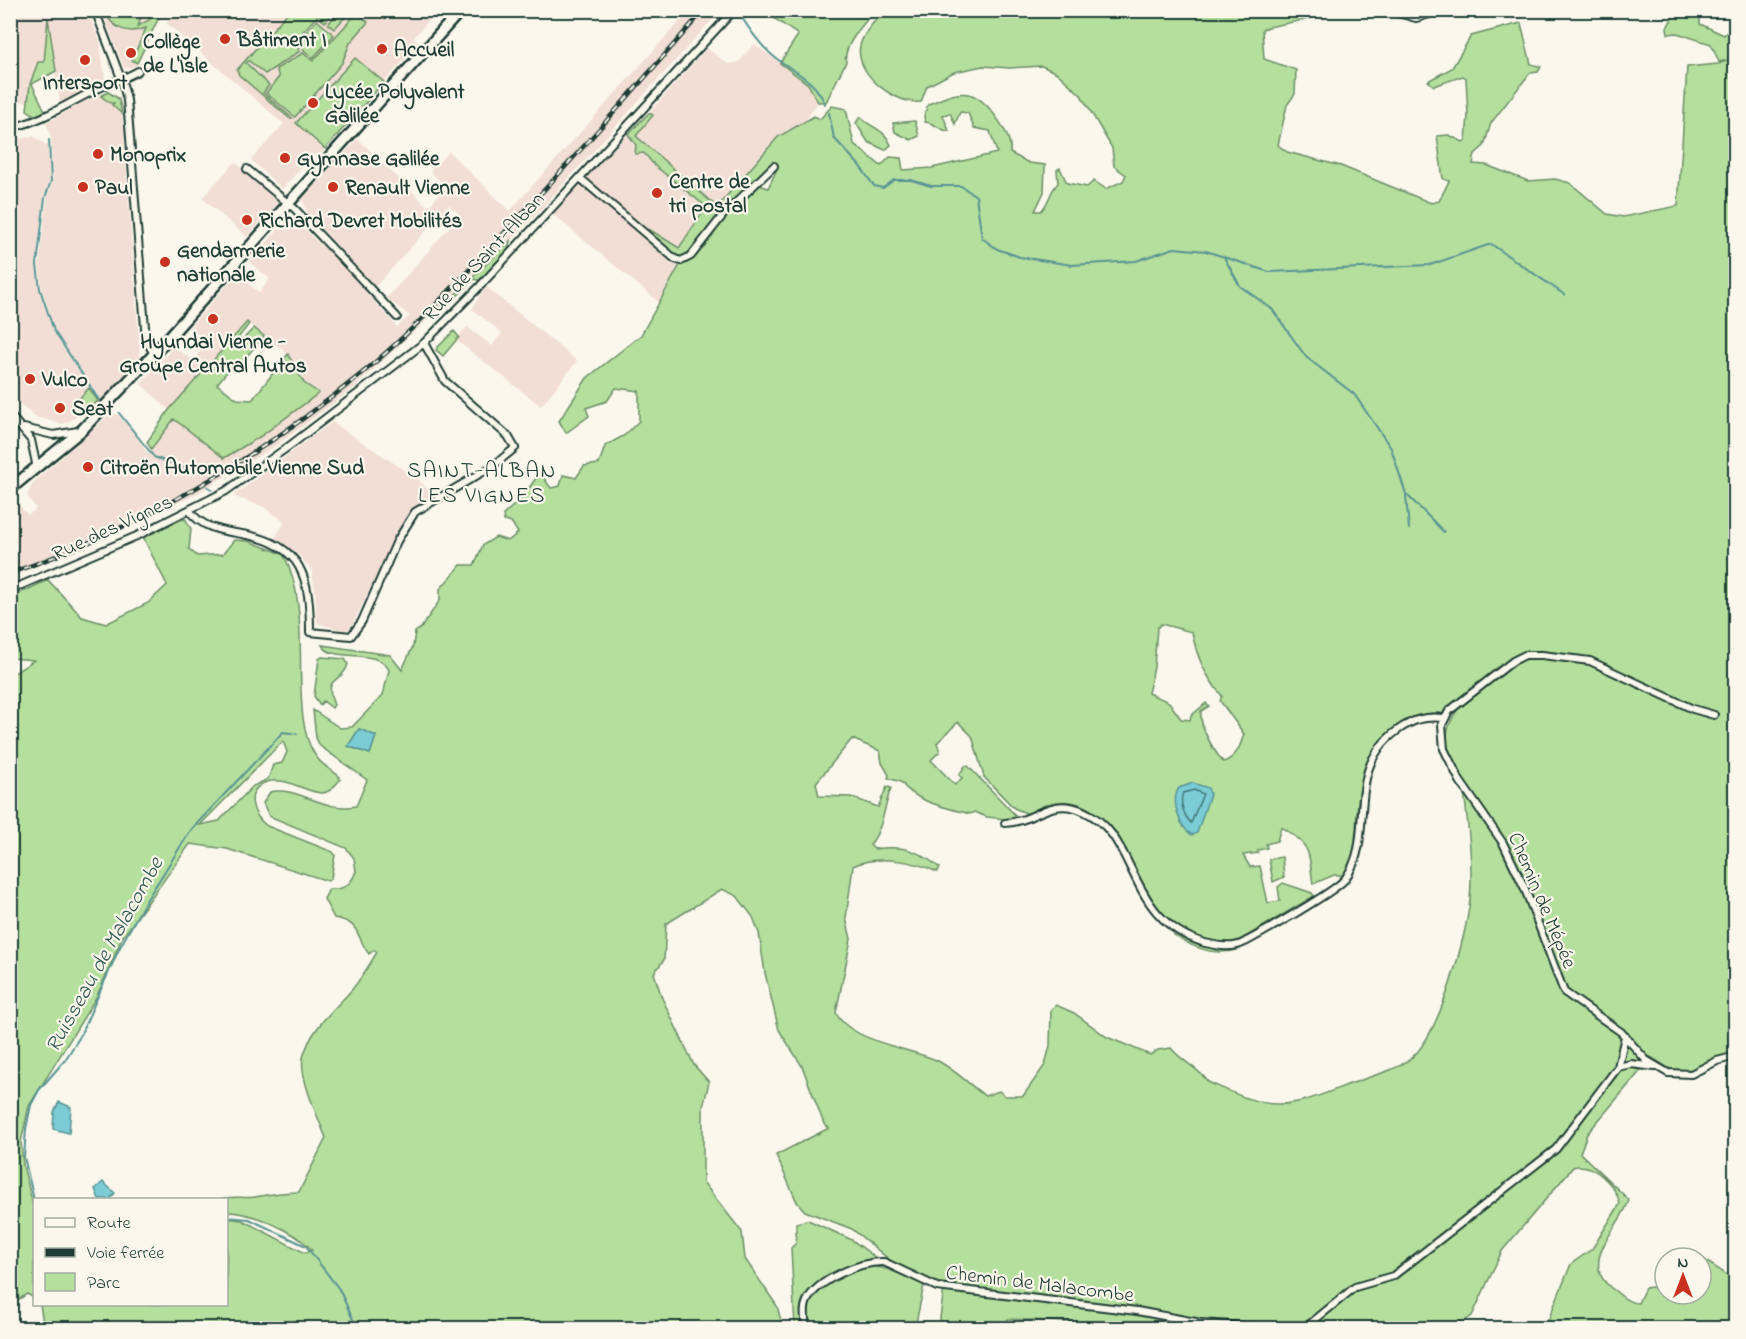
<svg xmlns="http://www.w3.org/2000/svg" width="1746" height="1339" viewBox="0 0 1746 1339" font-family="'Indie Flower',sans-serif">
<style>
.built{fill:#f2ded4}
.green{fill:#b5df9c;stroke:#6a8e68;stroke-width:1.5;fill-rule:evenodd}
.water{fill:#7cccd6;stroke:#579395;stroke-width:1.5}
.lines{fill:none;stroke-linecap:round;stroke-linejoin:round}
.shore{stroke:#447675;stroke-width:1.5}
.stream{stroke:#579395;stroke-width:2}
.street-casing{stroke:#1f3d34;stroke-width:10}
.secondary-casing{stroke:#1f3d34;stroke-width:14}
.street{stroke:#fbf7ec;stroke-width:6}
.secondary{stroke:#fbf7ec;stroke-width:9}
.rail-casing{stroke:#1f3d34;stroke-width:4.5}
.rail{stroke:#fbf7ec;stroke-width:2;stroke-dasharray:7;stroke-linecap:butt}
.poi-dot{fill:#c8321e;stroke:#fbf7ec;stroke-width:2}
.labels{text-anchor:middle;stroke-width:4.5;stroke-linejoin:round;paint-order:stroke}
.poi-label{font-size:21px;font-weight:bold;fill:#1f3d34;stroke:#fbf7ec;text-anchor:start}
.street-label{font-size:21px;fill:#1f3d34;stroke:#fbf7ec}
.neighbourhood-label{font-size:22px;letter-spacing:1.5px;fill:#1f3d34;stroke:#fbf7ec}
.water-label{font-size:22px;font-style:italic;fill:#325a54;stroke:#fbf7ec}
</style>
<rect width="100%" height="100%" fill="#fbf7ec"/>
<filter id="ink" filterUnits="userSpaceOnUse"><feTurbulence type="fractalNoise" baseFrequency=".0167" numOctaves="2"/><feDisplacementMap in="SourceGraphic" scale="12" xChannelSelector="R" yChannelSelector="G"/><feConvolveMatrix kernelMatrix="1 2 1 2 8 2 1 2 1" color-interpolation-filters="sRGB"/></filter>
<g filter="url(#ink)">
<!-- built -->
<path class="built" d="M177,10L447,11L443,16L437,11L414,37L419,43L318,157L314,154L282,189L251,160L284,124L166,23Z
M10,11H88L100,42L105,79L60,103L55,72L32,84L41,104L11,100Z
M102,11H172L166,18H159L137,66L124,68Z
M689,11H720L519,233L355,387L277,445L198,493L105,538L11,577L10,506L16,502L28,515L36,509L27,495L34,482L111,413L118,415L133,431L148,454L174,419L224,458L261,436L318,393L304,383L288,354L247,322L169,410L141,384L173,347L193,360L208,342L189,328L238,273L259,293L270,279L249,262L287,220H295L337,260L397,327L410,316L387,298L460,215L449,205L375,287L307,213L302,198L358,139L428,207L446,187L430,171L449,152L510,211Z
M754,44L808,84L818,102L796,134L788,129L692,243L659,302L550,212L647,115L707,48L728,64L739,62Z
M112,93L119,97L122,109L140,358L101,400L55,331L42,290L39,266L47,199L53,180L51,138L46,123L99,94Z
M33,136L48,146L50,179L44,197L36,264L39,290L53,332L99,402L94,408L63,424L35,417L11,396L10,141Z
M235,162L280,201L247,237L202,198Z
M485,286L577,361L541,406L456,340L467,327L492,346L502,333L472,309Z
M332,422L419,480L434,497L407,515L351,627L345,631L317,623L315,588L311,569L296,552L274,539L285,522L264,507L233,496Z"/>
<!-- green -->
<path class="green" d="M105,11H143L138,26L149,20L155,11H162L137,63L132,60L146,28C128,35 112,29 105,11Z
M289,11H334L325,22L317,16L293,43L300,51L265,74L249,61L246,63L269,85L263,93L292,118H289L239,75L237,70Z
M340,11H351L334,29L328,24Z
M764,11H874C865,23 842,46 846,62L826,102H818L808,84L780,63L798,35Z
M883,11H1329C1308,22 1285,22 1262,29L1264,59L1296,70L1295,94L1287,105L1278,145L1287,152L1341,166L1431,203L1439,201L1449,181L1443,179L1437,136L1449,135L1463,142L1466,140L1468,115L1466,78L1463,76L1434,86L1428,81L1452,68L1471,36L1521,23L1531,64L1541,67L1538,72L1530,73L1491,123L1484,146L1475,154L1473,164L1486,165L1528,181L1555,179L1570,183L1607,214L1623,217L1678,206L1687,67L1718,64L1735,58V1053C1714,1054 1696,1075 1677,1071C1665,1069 1658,1059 1648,1056L1642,1069L1587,1134L1580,1153L1629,1200C1621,1228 1575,1262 1614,1290C1622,1296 1628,1303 1638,1303L1645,1288L1652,1287L1664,1294H1701V1258L1735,1280V1328H1545L1571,1264L1592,1249L1620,1204C1616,1186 1593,1161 1573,1167L1502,1251L1472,1316L1454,1328H1182L1008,1319L1003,1328H947L941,1326L940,1318L944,1288L896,1265L852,1229L805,1211L797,1202L776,1155L829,1128L824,1124L802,1066L779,1030L765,973L759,933L753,917L737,896L722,889L666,924L664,960L654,973L662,998L694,1065L709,1082L703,1107V1182L742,1232L745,1259L777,1306L783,1328H44L40,1305L226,1304L227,1218L242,1220L305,1253L312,1250C295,1231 252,1212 227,1212L226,1200L221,1199C233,1195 244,1199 255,1197C271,1194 284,1192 299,1192L326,1138C319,1119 299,1078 303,1058C309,1032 330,1013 348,994C360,981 368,967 377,952L374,950L369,954C354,934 362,923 334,918L324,899L329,889C344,890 351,885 356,871L354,858L346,848L269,816L263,803L270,792C296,785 324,813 356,806L367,780L320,746L316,738L313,710L340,728L352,727L383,695L389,670C376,646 333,664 322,645L390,655L402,670L413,646L415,632L421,628L440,600V589L461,565H474L483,545L496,537L508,541L518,533L512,523L504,521L503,515L522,498L536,478L542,476L551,488L560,486L563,475L576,478L584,466L599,464L605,446L625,435L639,421V391L616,388L607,401L586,408L589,416L566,433L559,421L587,378L641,335L681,263L696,255L728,214L760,185L768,188L778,167L774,163L723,213L691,254L679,258L648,231L649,229L679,248L705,209L704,205L655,166L644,153L635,154L636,145L628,134L649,113L653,115L636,136L717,207L778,137L814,116L820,119L832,106L846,109L854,144L881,166L890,157L901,158L903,170L932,168L997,153L990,131L974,128L968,113L960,112L955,124L950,113L943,115L949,131C940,131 936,123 925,122L924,116L928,104C940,100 956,91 969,94C987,99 1013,135 1010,153L1029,163L1045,165L1044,192L1035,211H1041C1050,202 1049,192 1058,183L1057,170L1060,168L1067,183L1087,187L1094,181L1106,189L1123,181L1126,175L1114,166L1112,148L1081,95L1057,73L1042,66L1009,68L983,66L954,72L927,86L921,102C896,105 854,74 860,46C863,33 875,21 883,11ZM1161,624L1192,632C1197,658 1205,675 1222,696L1220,701L1244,734C1240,747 1236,758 1223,762C1213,749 1199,727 1201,711L1209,706L1206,703L1191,716L1190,720L1181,719L1169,702L1148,693L1154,667L1157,628ZM1466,692L1467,697C1426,747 1459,751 1465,800C1469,833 1473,866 1470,900C1466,937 1440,1036 1410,1059C1395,1071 1373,1075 1356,1082C1331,1090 1304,1105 1277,1104C1255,1104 1229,1091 1208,1082C1199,1068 1182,1062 1171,1048L1158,1050L1150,1055L1107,1037L1074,1013L1056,1005L1051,1009L1050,1046L1045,1065L1023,1096H1005L999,1091L985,1096C970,1085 953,1068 936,1060C908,1048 850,1041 836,1013L851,939L846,918L853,866C877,855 913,860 937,872L940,868C917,849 903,845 874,849L870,845C883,829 884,807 891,788L887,787L878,807L851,797L819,796L816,783L852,739L880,751L882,763L889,775L888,778L901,782C914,802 948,808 970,814L974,812L987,817L1015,820L1017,817L968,766H965L959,775L962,778L955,785L931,760L940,751L937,743L958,722L972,736L984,777L1014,808L1028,814C1101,767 1125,863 1154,907C1160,916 1169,923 1178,928L1174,935C1194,949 1216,957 1240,949L1235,943L1314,896L1312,893L1283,883L1278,887L1280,901L1268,903L1260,866L1250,867L1243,855L1258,853V850L1267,848L1266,844L1277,841L1281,827C1312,846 1308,850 1313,884L1334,875H1345C1361,845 1353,816 1361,785C1369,748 1401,712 1440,713L1443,715ZM359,729L376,736L370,754L348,746Z
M1676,11H1704L1700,16V24L1724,35L1735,23L1733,59L1719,62L1711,44L1677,33L1668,34L1667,28Z
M357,13L368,22L350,43L342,63L295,117L266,93L279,77L276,69L303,53L313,61Z
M48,18L56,71L32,84L45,111L36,116L27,110L30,84L38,62H44Z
M317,20L334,35L313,58L296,43Z
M355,58L384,82L325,149L296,123Z
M108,92L119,99L122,114L112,105L114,103H110L101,96Z
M860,117C871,128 885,129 891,145L885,150L868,142L856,123Z
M915,121L919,136L911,140L895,132L893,123Z
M510,241L508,250L481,281L474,279L441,312L439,310Z
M247,322L249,324L235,342L238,344L254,328L264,336L240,364L230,368L217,384L237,399L252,400L288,354L304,383L319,393L261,436L224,458L174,419L151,449L147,442L169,410Z
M454,331L459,337L443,356L436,350L437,348Z
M89,388L98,401L87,410L77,401Z
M185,518L191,529L189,549L197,556L223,554L234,540L248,541L283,554C317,613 284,717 318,759C322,765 333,771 339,776L340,780C335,785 330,793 322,793C304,792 286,776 267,782C243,790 252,816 267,826L333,852L335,855L331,878L328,881L227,849L190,844L122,938L97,996L29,1106L21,1142L23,1165L34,1209V1298L27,1294L11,1305L10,676L34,660L11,658V597L48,580L82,617L106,624L148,603L167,585L143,537ZM283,741L287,752L282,763L273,765L268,779L253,786L219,821L200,825Z
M322,657L345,659L348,664C343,684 322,674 334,705L332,708L323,701L320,705L314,696L319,659Z
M1282,857L1284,877L1273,882L1269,859Z
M808,1220L852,1240L876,1258C852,1264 826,1273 810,1292L816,1293C860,1258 876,1261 924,1285L915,1328H795L791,1248L796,1243V1223Z"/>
<!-- water -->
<path class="water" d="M359,729L376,736L370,754L348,746Z
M1193,783L1208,788L1210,794L1197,833L1192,835C1180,828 1170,801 1179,788Z
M59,1102L71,1107L69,1133L53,1129L54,1112Z
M103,1182L115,1193L110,1199H99L95,1189Z"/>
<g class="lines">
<!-- shore -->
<path class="shore" d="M1194,790L1203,794L1191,823C1184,816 1179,802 1183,793Z"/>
<!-- stream -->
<path class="stream" d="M737,10C748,27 758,43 773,56C792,71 815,79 825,104
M829,113L834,138L859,165L874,186L883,188L894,180H911L931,186H961L976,196L982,238L997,249L1020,257L1072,265L1136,261L1174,248L1206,251L1269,272L1430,265L1491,244L1565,295
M49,140L51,181L45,198L37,265L40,289L54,331L99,400
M1225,259L1240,286L1272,309L1306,357L1354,394L1391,448L1406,494L1444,532
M119,413L154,457L195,472
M207,486L212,490
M1406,496L1409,529
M34,1200L24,1157L26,1129L31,1105L39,1090L65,1060L79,1038L120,947L144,904L191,830L283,732L297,734
M226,1217L249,1219L306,1246L339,1289L357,1328"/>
<!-- street casing -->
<g class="street-casing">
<path id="street" d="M95,10L122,81L127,100L146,340L154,354
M1387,10L1416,18L1443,10
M10,128C42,121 67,104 95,90C110,83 124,79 138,71
M247,169L295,209L397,317
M580,178L675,259L681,261L691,256L724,214L774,166
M10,415L31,440L37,468
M24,428L53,435L78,431
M189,510C201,528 222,531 242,534C303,544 310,578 310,632L351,636L362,621L397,541L415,512L493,466L515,448L508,436L445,381L424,343
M10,590L139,535L226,491L292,444L424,343L480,286L734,10
M1714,715L1693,709L1590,661L1542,655H1525L1513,661L1449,711L1442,725L1444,749L1460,781L1503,843L1525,889L1564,992L1621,1032L1646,1060L1668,1073L1691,1074L1717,1061L1736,1056
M1005,823C1036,822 1049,796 1083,811C1140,835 1124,919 1205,943C1218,946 1233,949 1245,942C1262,933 1336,891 1345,879C1378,835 1341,771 1398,730C1414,719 1425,716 1444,718
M1618,1067L1625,1036
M806,1328C805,1319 803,1309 807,1301C817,1280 861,1261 884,1262L937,1287L1137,1311L1201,1323L1272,1328
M1305,1328L1355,1287L1393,1276L1556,1149L1618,1067L1631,1064L1655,1067"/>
</g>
<!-- secondary casing -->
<g class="secondary-casing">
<path id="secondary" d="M10,489L82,430L154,354L461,10"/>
</g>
<!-- street -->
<use href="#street" class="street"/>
<!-- secondary -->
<use href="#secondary" class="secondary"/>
<!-- rail casing -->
<g class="rail-casing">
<path id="rail" d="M10,573C137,530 258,458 361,374C408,336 449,291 491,247C564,170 634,90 704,10"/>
</g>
<!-- rail -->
<use href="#rail" class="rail"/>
</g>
</g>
<!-- markers -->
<g class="poi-dot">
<circle cx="225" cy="39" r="6"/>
<circle cx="382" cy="49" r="6"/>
<circle cx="131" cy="53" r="6"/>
<circle cx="85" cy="60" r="6"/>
<circle cx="313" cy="103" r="6"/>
<circle cx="98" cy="154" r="6"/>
<circle cx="285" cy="158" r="6"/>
<circle cx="83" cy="187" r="6"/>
<circle cx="333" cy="187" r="6"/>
<circle cx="657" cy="193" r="6"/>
<circle cx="247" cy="220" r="6"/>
<circle cx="165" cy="262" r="6"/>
<circle cx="213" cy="319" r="6"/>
<circle cx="30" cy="379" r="6"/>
<circle cx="60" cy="408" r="6"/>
<circle cx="88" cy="467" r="6"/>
</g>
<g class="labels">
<!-- poi labels -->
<g class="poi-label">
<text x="237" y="46">Bâtiment I</text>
<text x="143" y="48">Collège<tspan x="143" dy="24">de L'Isle</tspan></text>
<text x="394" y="56">Accueil</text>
<text x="85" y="89" text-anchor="middle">Intersport</text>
<text x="325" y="98">Lycée Polyvalent<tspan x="325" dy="24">Galilée</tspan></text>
<text x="110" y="161">Monoprix</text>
<text x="297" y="165">Gymnase Galilée</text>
<text x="669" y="188">Centre de<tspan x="669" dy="24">tri postal</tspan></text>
<text x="95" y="194">Paul</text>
<text x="345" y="194">Renault Vienne</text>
<text x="259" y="227">Richard Devret Mobilités</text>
<text x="177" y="257">Gendarmerie<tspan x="177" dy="24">nationale</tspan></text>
<text x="213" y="348" text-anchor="middle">Hyundai Vienne -<tspan x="213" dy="24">Groupe Central Autos</tspan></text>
<text x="42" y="386">Vulco</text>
<text x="72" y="415">Seat</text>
<text x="100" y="474">Citroën Automobile Vienne Sud</text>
</g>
<!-- street labels -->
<g class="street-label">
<text transform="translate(483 256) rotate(-47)" y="7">Rue de Saint-Alban</text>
<text transform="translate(112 527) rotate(-25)" y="7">Rue des Vignes</text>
<text transform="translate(1543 900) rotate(67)" y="7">Chemin de Mépée</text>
<text transform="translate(1040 1283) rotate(7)" y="7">Chemin de Malacombe</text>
</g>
<!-- neighbourhood labels -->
<g class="neighbourhood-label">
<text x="482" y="477">SAINT-ALBAN<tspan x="482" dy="25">LES VIGNES</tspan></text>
</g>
<!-- water labels -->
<g class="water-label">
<text transform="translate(103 954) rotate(-61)" y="8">Ruisseau de Malacombe</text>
</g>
</g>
<!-- margin -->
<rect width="1746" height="1339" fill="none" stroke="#fbf7ec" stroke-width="36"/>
<rect x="18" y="18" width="1710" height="1303" fill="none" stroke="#1f3d34" stroke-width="2" filter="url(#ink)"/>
<!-- legend -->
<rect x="33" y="1198" width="195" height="108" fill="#fbf7ec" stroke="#a3ada2" stroke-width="1.5"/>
<rect x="45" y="1218" width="30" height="9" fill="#fbf7ec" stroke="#a3ada2" stroke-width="1.5"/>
<text x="87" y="1228" font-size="18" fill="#1f3d34">Route</text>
<rect x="45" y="1248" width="30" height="9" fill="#1f3d34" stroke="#a3ada2" stroke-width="1.5"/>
<text x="87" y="1258" font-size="18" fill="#1f3d34">Voie ferrée</text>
<rect x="45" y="1273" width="30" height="18" fill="#b5df9c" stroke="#a3ada2" stroke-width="1.5"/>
<text x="87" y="1288" font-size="18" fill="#1f3d34">Parc</text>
<!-- north arrow -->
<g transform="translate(1683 1276)"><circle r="28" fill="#fbf7ec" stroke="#a3ada2" stroke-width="1.5"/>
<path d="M0-4.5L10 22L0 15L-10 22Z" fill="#c8321e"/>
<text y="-9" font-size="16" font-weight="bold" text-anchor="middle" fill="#1f3d34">N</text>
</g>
</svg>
